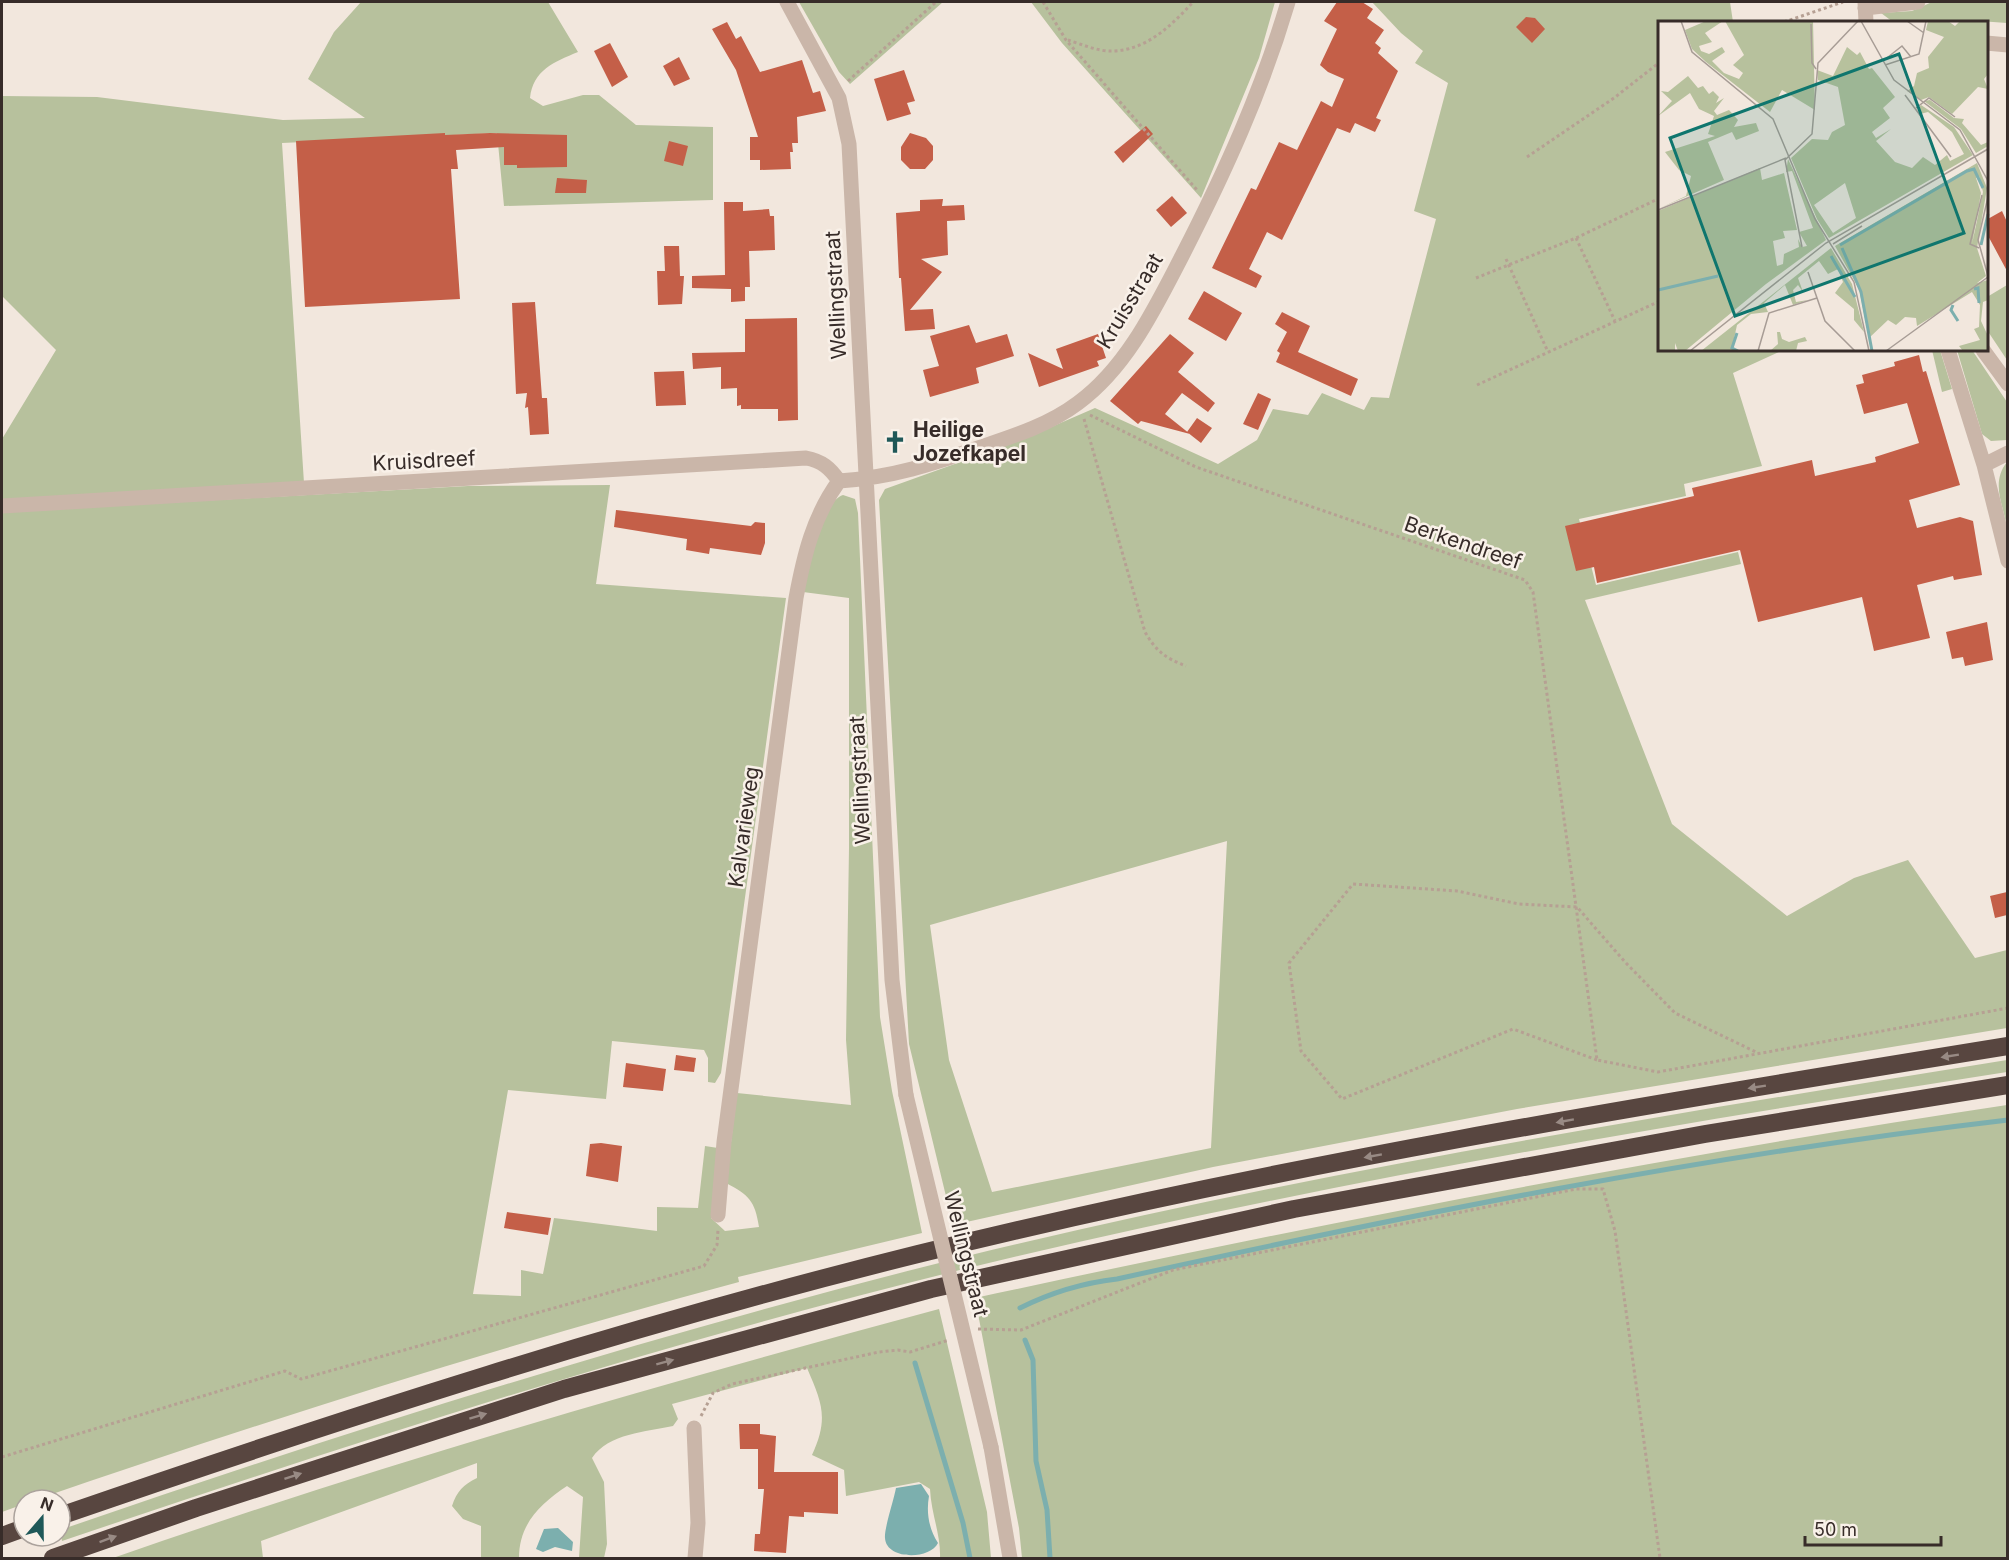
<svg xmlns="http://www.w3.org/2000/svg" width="2009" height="1560" viewBox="0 0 2009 1560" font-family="Inter,sans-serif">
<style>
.green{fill:#b7c19d;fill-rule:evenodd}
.water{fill:#7cafae}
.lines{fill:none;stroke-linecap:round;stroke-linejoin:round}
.stream{stroke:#7cafae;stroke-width:5}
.building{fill:#c45f48}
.path{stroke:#b6a093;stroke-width:3;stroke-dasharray:3 3;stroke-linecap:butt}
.minor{stroke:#cab6a9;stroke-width:15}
.tertiary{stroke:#cab6a9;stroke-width:15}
.motorway{stroke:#584640;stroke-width:18}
.minor-bridge{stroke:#cab6a9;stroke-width:15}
.oneway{fill:#988a84}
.labels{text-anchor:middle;stroke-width:5;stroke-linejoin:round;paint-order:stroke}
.street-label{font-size:21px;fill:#372c29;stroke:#f9f1e9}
.poi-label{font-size:21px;font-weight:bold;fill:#372c29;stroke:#f9f1e9;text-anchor:start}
.inset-river{fill:none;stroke:#7cafae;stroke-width:3}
.inset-road{fill:none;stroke:#a79c95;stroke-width:1.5}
.view{fill:#0f766e;fill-opacity:0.15;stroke:#0f766e;stroke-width:3}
.inset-edge{fill:none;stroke:#372c29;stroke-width:3}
</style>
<rect width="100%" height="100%" fill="#f2e7dd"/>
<!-- green -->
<path class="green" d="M361,2H548L578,52C554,62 533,70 530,98L543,106L583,95H599L636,125L713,127V200L504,206L497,133L282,143L304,483L2,500V439L56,350L2,296V96L97,97L283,120L365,118L308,79L334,32Z
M799,2H943L850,84L839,72Z
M1031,2H1275L1259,58L1201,198L1062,43Z
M1372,2H1730L1733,22H1660V350H1783L1733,373L1762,466L1684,484L1686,496L1579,519L1596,585L1738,552L1741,564L1585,600L1672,824L1787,916L1854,878L1908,860L1975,958L2007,950V1028L1517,1109L1213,1167L953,1225L909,1044L879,500L885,489L1019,441L1095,408L1218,464L1257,440L1273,409L1308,415L1322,393L1364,410L1371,397L1389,398L1436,219L1414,211L1448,83L1415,63L1423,51L1401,33ZM1227,841L1211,1148L992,1192L949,1060L930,925Z
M1932,2H2007V23L1965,20L1893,22L1881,13L1912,11Z
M2007,285V360L1987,330V297Z
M1932,350H1940L1952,389L1942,392Z
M1957,350H1972L2007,402V440L1991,441L1982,434Z
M2007,462V522H2006C2001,500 1992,481 2007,462Z
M610,485L596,584L786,598L721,1073L715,1083L708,1082V1058L704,1050L612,1041L606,1099L508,1090L473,1294L521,1296V1270L543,1274L554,1218L657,1231V1207L698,1208L705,1146L718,1148L711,1218L725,1231L759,1227C755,1201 749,1195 726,1183L737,1093L851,1105L846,1040L849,848V598L803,592C807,571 821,502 843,495L855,499L858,513L880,1017L892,1091L922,1233L738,1277L739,1282C501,1346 268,1420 35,1500H24V1504L2,1512V512L468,486Z
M2007,1060V1072C1660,1126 1311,1185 968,1268C661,1343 361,1440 62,1541L60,1530C359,1427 660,1332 967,1256C1310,1172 1659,1116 2007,1060Z
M2007,1105V1558H1022L1019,1528L975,1298C1317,1224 1661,1157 2007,1105Z
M939,1309L987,1512L991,1558H940C941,1535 931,1513 930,1489L919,1482L846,1496L844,1470L812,1455C829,1418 822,1403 807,1368L672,1404L678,1419L673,1426C646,1432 609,1433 592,1458L604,1482L607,1544L604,1558H579L583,1497L567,1486C540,1504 519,1524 519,1558H481V1526L463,1519L452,1506C457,1491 463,1485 477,1478V1463L261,1541L263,1558H113C385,1463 661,1384 939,1309Z"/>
<!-- water -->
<path class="water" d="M921,1484L929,1496C926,1513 929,1529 938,1543C930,1560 886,1560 885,1538C884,1529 894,1499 896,1488Z
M558,1528L573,1542L572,1551L555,1547L543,1552L536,1549L544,1529Z"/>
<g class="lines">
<!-- stream -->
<path class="stream" d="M1020,1308C1052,1292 1082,1283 1117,1279C1411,1214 1708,1155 2008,1120
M1025,1340L1033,1360L1036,1461L1047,1510L1050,1558
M915,1363L963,1523L970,1558"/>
</g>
<!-- building -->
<path class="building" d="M1337,2H1362L1373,9L1367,18L1384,30L1375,43L1381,48L1378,53L1398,71L1376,118L1381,120L1375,132L1355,123L1350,133L1337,128L1282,240L1267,232L1249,269L1262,276L1256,288L1212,268L1251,188L1256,190L1279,142L1297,150L1321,101L1332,107L1344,79L1328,72L1320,65L1337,29L1324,21Z
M1526,17L1535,18L1545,29L1532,43L1516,27Z
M727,22L736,39L741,36L760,72L802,60L813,93L820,91L826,111L797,117L798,143H792L793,152H790L791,169L760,170V160H750V137H758L736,70L712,29Z
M610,43L628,77L612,87L594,51Z
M679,57L690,79L674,86L663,66Z
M904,70L915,101L907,103L911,114L887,121L874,79Z
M1146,126L1153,134L1123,163L1114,152Z
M445,133V135L490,133L567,135V167L517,168V165H504V147L456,150L458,169H451L460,299L305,307L296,141Z
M910,133L926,138L933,146V160L925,169H910L901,160V147Z
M669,141L688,146L683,166L664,161Z
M557,178L587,180L586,193H555Z
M1172,196L1187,213L1171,227L1156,210Z
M943,199L942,206L964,205L965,220L947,221L948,255L921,259L942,272L910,310L933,309L935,329L905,331L901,278H899L896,213L920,211V200Z
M724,202H743V211L769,209L770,216H774L775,250L749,251L750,287H745V301L731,302V289L692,288V276L725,275Z
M2002,211L2007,222V271L1986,232V220Z
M664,246H679L680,276H684L682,304L658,305L657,271H665Z
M1204,291L1242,313L1226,341L1188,319Z
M535,302L542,398H547L549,434L530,435L528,407L525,408L527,393L516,394L512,303Z
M1282,312L1310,326L1298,352L1358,379L1351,396L1276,362L1280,353L1277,351L1287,332L1275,324Z
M797,318L798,420L778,421V409H741V405L737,406V388L721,389V367L693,369L692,353L745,352V319Z
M969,325L976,343L1007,334L1014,356L976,368L979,383L930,397L923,370L939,366L930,336Z
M1098,334L1106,358L1097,361L1099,366L1039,387L1028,353L1063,369L1056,349Z
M1170,334L1194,353L1178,372L1215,403L1208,412L1182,393L1165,414L1190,434L1141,421L1138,424L1110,401Z
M1919,355L1923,372L1926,371L1960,485L1909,500L1917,528L1960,517L1973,521L1982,575L1954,580L1953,576L1917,585L1930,638L1874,651L1862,597L1758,622L1740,550L1597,583L1594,567L1576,571L1565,526L1694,496L1692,488L1812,460L1815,476L1876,462L1875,457L1919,443L1907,403L1864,414L1856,385L1864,383L1862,375L1895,366L1894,362Z
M684,371L686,405L656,406L654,372Z
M1258,393L1271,399L1258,430L1243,424Z
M1197,418L1212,428L1201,443L1187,432Z
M616,510L751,526L755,522L765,523V543L761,555L710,548L709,554L686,550L687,539L614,527Z
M1987,622L1993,660L1965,666L1963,657L1952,659L1946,632Z
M2007,892V915L1995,918L1990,896Z
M676,1055L696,1058L694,1072L674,1070Z
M626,1063L666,1069L663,1091L623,1087Z
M601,1143L622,1146L618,1182L586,1176L590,1144Z
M507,1212L551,1218L548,1235L504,1228Z
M739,1424H760V1434L776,1436L774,1472H838V1514L804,1512V1517L789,1516L786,1553L754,1551L755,1534H760L764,1489H758V1449H740Z"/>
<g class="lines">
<!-- path -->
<path class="path" d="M1043,2L1066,40L1197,190
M1784,22L1843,2
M1068,40C1081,44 1099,52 1113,51C1147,50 1172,25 1193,2
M848,81L936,2
M1527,157L1614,98L1660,62
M1576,238L1615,321
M1506,259L1548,352
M1476,278L1576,238L1660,198
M1477,385L1660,301
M1090,415L1196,467L1525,580L1533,592L1597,1060L1658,1072L2008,1008
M1084,419L1145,632C1156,651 1165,658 1186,666
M1597,1060L1513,1029L1342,1099L1301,1051L1289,963L1353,884L1457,891L1519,904L1577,907L1625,962L1675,1013L1758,1053
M978,1329L1021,1330L1173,1270L1576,1189H1603L1615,1231L1660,1558
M701,1416L713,1393L732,1384L879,1352L898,1350L910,1352L949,1340
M2,1457L285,1371L301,1379L704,1266L717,1245L718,1230"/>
<!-- minor -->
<path class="minor" d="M787,2L839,98L849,144L892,980L906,1095
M1865,8L1918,2
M1986,43L2008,45
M1948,350L1984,465L2008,561
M1984,465L2008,453
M2,506L806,458C822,461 830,468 839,481
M718,1215L724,1142L796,598C804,555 813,517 839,481C895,477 932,464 984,446C1017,435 1050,424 1078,403C1127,367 1155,308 1182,256C1225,172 1261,93 1288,2
M694,1428L698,1523L695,1558
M991,1447L1010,1558"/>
<!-- tertiary -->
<path class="tertiary" d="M1865,2L1866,22
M1983,350L2008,384"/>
<!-- motorway -->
<path class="motorway" d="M60,1516C343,1418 628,1326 918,1254C1277,1165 1643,1105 2008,1046
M2,1536L24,1528
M53,1558L196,1508L564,1389L931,1289L1294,1209L1705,1134L2008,1085"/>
<!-- minor-bridge -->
<path class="minor-bridge" d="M906,1095L991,1447"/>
</g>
<!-- one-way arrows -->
<defs><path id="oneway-solid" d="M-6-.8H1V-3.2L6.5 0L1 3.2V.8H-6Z" transform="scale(1.5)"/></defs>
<g class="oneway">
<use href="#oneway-solid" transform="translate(1950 1056) rotate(171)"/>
<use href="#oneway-solid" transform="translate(1757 1087) rotate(171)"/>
<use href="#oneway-solid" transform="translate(1565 1121) rotate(170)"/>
<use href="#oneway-solid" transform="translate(1373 1156) rotate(170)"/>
<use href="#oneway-solid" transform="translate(665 1362) rotate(-15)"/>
<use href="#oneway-solid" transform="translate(478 1416) rotate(-17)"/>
<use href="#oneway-solid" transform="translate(293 1476) rotate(-18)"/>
<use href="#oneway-solid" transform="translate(108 1539) rotate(-20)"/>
</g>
<!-- icons -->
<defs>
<g id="church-bare" transform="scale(1.8)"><path d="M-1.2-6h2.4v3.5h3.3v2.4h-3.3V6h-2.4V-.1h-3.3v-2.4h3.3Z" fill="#1f5858" stroke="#f9f1e9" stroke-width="2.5" paint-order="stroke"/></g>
</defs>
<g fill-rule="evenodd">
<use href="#church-bare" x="895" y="442"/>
</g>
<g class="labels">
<!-- street labels -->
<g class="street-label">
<text transform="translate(836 295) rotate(-93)" y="7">Wellingstraat</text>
<text transform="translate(1130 301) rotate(-59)" y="7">Kruisstraat</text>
<text transform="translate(424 461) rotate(-3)" y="7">Kruisdreef</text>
<text transform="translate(1463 543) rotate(19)" y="7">Berkendreef</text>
<text transform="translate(860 780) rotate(-93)" y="7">Wellingstraat</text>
<text transform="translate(744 827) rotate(-82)" y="7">Kalvarieweg</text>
<text transform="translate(966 1254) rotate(76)" y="7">Wellingstraat</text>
</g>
<!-- poi labels -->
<g class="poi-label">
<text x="913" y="437">Heilige<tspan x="913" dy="24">Jozefkapel</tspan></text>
</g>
</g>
<!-- overview -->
<g transform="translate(1658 21)">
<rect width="330" height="330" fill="#f2e7dd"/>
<path d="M48,0H65L47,12L54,21L41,25L43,30L51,33L64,26L67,31L54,40L66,52L81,58L85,52L75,44L86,34L67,0H155L157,89L124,69L112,91L48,41L34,28L27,9ZM270,0H290L297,5L302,0H330V53L326,58L330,68L320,66L294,93L271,76L263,79L249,70L256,65L259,52L271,47L270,36L286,16L268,9ZM189,26L199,34L202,31L211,48L214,47L237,76L225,87L232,97L214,111L218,117L233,108L218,120L237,141L254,147L265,136L277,144L289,134L292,140L306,133L294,111L270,91L262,93L260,88L263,84L296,106L315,134L171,217L159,198L133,137L154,118L170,119L174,111L187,104L180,66L160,59L159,49L175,55ZM187,162L198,197L175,212L156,184ZM30,55L40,67L45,65L51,73L55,70L61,76L58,82L66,77L56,90L59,94L71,89L80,99L76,106L98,102L101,110L78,119L74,111L50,121L66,159L0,188L28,175L33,155L21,149L7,131L57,115L50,113L56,95L41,88L32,72L0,95L14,80L3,70L10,71ZM272,79L296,97L306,98L304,102L323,124L330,121V125L318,132L303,108L266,80ZM130,138L168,219L108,263L27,330H20L17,322V330H0V190L102,147L104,159L126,152L139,209L125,210L127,217L115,220L119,245L125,243L126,233L141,226L140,218L144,226L149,225L141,211L155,207L134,150L128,151ZM319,142L329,167L319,227L328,255L319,262L330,259V279L325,281L323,300L330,315V330H305L301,325L322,319L316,308L321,306L322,284L314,271L259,305L258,297L247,296L238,304L230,299L211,317L201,268L177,225ZM321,155L325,171L314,223L323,172L318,157ZM173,227L194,263L206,311L196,299V288L177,272L185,261L180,248L170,253L161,240L140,257L145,271L140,264L135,269L138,281L150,279L135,284L127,264L106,282L110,291L93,293L79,304L74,327L81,330H43ZM119,311H122L124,318L131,321L147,316L149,320L140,322L138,330H112L120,323Z" fill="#b7c19d" fill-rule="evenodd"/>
<path class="inset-river" d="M182,224L309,150L316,148L325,167M323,224L330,193M184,227L203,271L214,330M173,235L197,276M316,268L320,267L321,282M0,269L60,255M295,284L293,289L300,300M79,312L74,327L80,330"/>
<path class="inset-road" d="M23,0L34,31L115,98L157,198L196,261L211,330M203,0L236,59L302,109L330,160M249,0L266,12M153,3L154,42L158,48M225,40L244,25L253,36M227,44L261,33L268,0M247,74L293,136M258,87L271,77L297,96M330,176L320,219L330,255M0,189L128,137M175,223L204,205M144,226L127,139L154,113L160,42L200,0M321,227L312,223L324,174M150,251L167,300L197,330M32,330L168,222L330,128M100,330L111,292L159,277M228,330L330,256"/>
<path class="view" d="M241,33L306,212L77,295L12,117Z"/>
<rect width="330" height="330" class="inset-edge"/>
</g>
<!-- border -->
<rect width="2009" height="1560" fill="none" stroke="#372c29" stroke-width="6"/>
<!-- north arrow -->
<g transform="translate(42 1518) rotate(20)"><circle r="28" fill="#f9f1e9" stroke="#aba29c" stroke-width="1.5"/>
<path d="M0-4.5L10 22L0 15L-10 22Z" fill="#1f5858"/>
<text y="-9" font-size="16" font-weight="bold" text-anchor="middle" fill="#372c29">N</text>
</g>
<!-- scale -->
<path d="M1805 1536v9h136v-9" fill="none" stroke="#372c29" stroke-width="3"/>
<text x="1814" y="1536" font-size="18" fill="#372c29" stroke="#f9f1e9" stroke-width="4.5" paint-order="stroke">50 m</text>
</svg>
